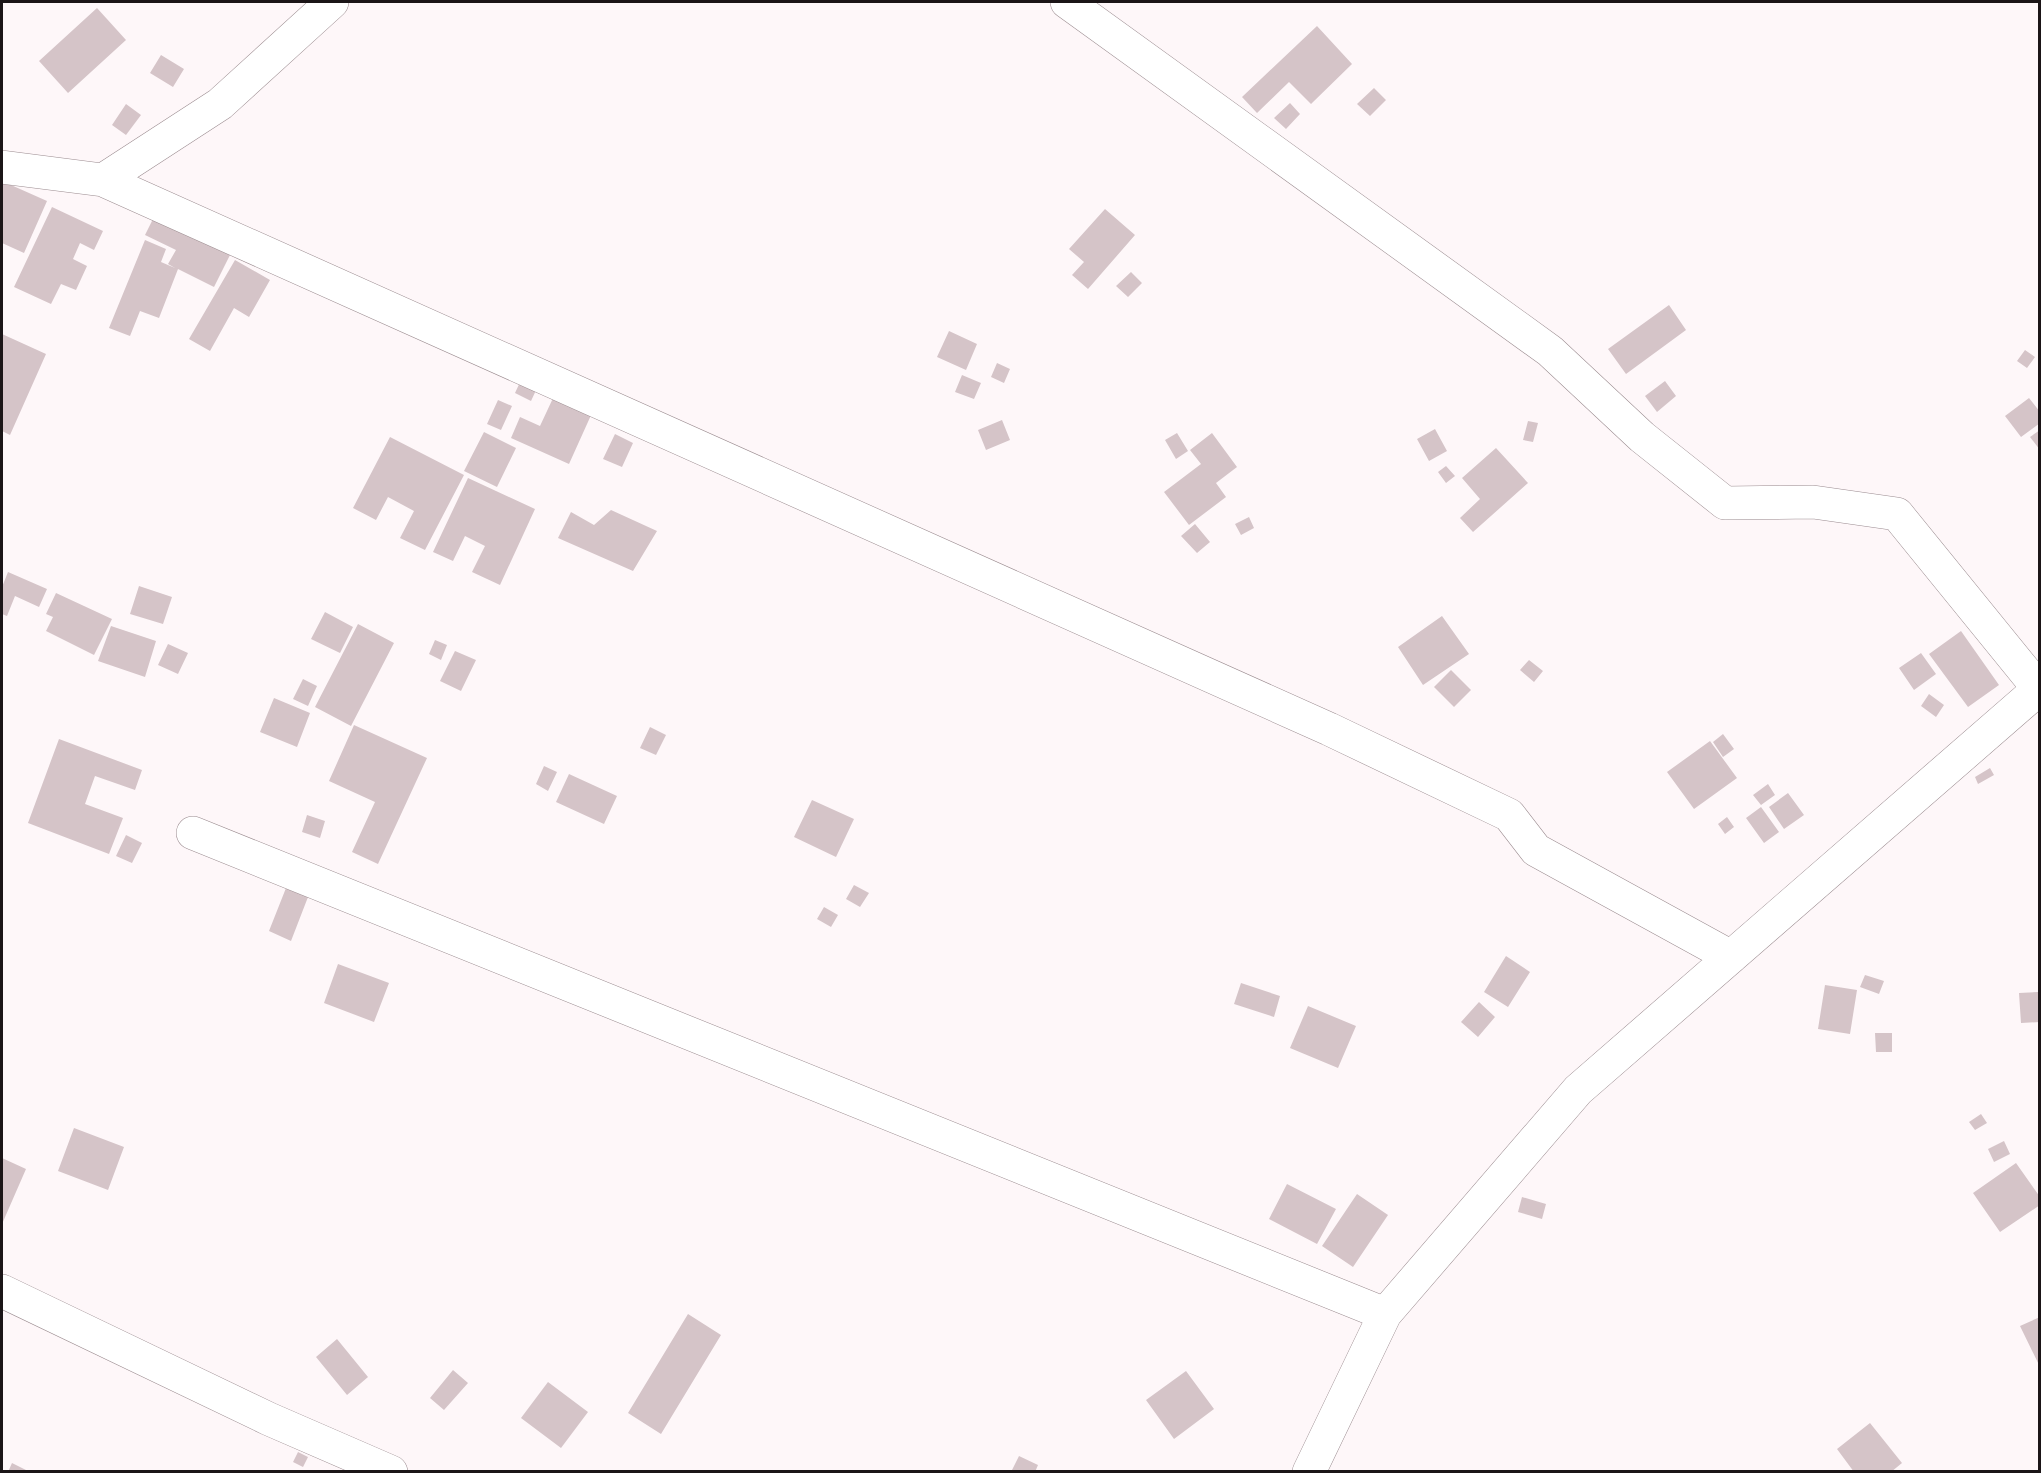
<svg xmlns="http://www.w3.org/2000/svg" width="2041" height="1473" viewBox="0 0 2041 1473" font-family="Inter,sans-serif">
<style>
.building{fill:#d5c4c8}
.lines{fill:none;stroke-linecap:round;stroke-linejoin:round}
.street-casing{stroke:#9b8c90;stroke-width:34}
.street{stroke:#fff;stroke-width:33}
</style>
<rect width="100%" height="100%" fill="#fef7f9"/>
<!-- building -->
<path class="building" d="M97,8L126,40L68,93L39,61Z
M1317,26L1352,64L1311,104L1289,82L1257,113L1242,97Z
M161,55L184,69L173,87L150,73Z
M1374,88L1386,100L1370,116L1357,104Z
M1290,103L1300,114L1286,129L1274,118Z
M126,104L141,115L126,135L112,125Z
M2,181L47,201L24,253L2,243Z
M52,207L103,231L94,250L80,243L73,259L87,266L76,290L61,284L51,304L14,287Z
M1105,209L1135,235L1088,289L1072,275L1084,262L1069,249Z
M155,215L231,253L214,287L178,269L159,318L140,311L130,336L109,328L145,240L166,249L161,262L175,268L168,264L176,250L145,235Z
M235,260L270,280L249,317L234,308L210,351L189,339Z
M1131,272L1142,283L1128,297L1116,286Z
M1669,305L1686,330L1626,374L1608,349Z
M949,331L977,344L966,370L937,357Z
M2,334L46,354L10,435L2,431Z
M2025,350L2035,357L2027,368L2017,361Z
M997,363L1010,369L1004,383L991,377Z
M962,375L981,383L974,399L955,392Z
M522,378L538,386L531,401L515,393Z
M1665,381L1676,396L1657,412L1645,396Z
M554,396L592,413L569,464L511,438L520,417L540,426Z
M2029,398L2040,412V423L2021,437L2005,416Z
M498,400L512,406L501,430L487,424Z
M1002,420L1010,440L986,450L978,430Z
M1528,421L1538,423L1533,442L1523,440Z
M1435,429L1447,451L1429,461L1417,439Z
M2040,430V450L2030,437Z
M484,432L516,448L497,487L464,471Z
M1177,433L1188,451L1176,459L1165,440Z
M1212,433L1237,467L1216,483L1226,497L1189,525L1164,492L1201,464L1190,450Z
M615,434L633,443L622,467L603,459Z
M390,437L464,475L425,550L400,538L414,511L388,497L376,520L353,508Z
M1496,448L1528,483L1473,532L1460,518L1480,499L1462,478Z
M1446,466L1455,476L1446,483L1438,472Z
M468,478L535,509L500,585L472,572L485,546L465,536L453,561L433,552Z
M611,510L657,531L633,571L558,538L571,512L594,525Z
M1249,517L1254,528L1241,535L1235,524Z
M1195,524L1210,542L1197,553L1181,536Z
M8,572L47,589L39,607L15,596L7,616L2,614V587Z
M139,586L172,597L163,624L130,614Z
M56,593L112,619L94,655L46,631L53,617L46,614Z
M325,612L353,627L340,653L311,639Z
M1442,616L1469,654L1423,685L1398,647Z
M358,624L394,643L351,726L315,707Z
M111,626L156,641L145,677L98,661Z
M1961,631L1999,685L1968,707L1929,654Z
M435,640L447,645L441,660L429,654Z
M168,644L188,653L178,674L158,665Z
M455,651L476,660L461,691L440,681Z
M1921,653L1936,674L1914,690L1899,668Z
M1529,660L1543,671L1534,682L1520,670Z
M1451,670L1471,690L1454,707L1434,687Z
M303,679L317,686L308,706L293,699Z
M1929,694L1944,705L1936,717L1921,706Z
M274,698L310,713L297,747L260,732Z
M354,725L427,758L378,864L352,852L375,802L329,781Z
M650,727L666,735L656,755L640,748Z
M1723,734L1734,749L1723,757L1713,742Z
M59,739L142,770L135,790L95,776L85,804L123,818L109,854L28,823Z
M1710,741L1737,778L1694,809L1667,772Z
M544,766L557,772L548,791L536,784Z
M1990,768L1994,775L1978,784L1975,777Z
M569,774L617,796L604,824L556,802Z
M1768,784L1775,795L1761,805L1753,795Z
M1788,793L1804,815L1784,829L1769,807Z
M812,800L854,819L836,857L794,837Z
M1761,807L1779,832L1764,843L1746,818Z
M307,815L325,821L320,838L302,832Z
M1727,817L1734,827L1725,834L1718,824Z
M126,835L142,843L132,863L116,856Z
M854,885L869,893L860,907L846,899Z
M286,888L308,897L291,941L269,931Z
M824,907L838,915L831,927L817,919Z
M1506,956L1530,972L1508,1007L1484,992Z
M338,964L389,983L374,1022L324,1003Z
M1865,975L1884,981L1879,994L1860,987Z
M1241,983L1280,996L1274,1017L1234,1004Z
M1825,985L1857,990L1850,1034L1818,1029Z
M2038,992L2040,1022L2021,1023L2019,993Z
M1479,1002L1495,1017L1478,1037L1461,1022Z
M1308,1006L1356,1026L1338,1068L1290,1048Z
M1875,1033H1892V1052H1876Z
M1981,1114L1987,1123L1975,1130L1969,1122Z
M74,1128L124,1147L108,1190L58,1171Z
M2004,1141L2010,1154L1994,1162L1988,1149Z
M2,1158L26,1169L2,1224Z
M2016,1163L2040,1197V1205L2000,1232L1973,1193Z
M1287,1184L1336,1209L1317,1244L1269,1219Z
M1357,1194L1388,1215L1353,1267L1322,1246Z
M1522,1197L1546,1204L1542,1219L1518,1212Z
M688,1314L721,1335L661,1434L628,1413Z
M2040,1317V1367L2020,1326Z
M337,1339L368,1377L347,1395L316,1357Z
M453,1370L468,1383L444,1410L430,1398Z
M1186,1371L1214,1409L1174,1439L1146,1400Z
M548,1382L588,1412L561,1448L521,1418Z
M1870,1423L1902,1463L1891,1472H1854L1837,1449Z
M298,1452L308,1457L303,1467L293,1462Z
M1019,1456L1038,1465L1035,1472H1011Z
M12,1463L30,1472H8Z"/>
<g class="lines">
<!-- street casing -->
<g class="street-casing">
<path id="street" d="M1067,2L1550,351L1642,437L1725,503L1813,502L1897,514L2040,690
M2,167L103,180L1329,729L1509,815L1536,850L1731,957
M103,180L220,104L332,2
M193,833L1385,1314
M2,1291L269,1419L391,1472
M1309,1472L1385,1314L1578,1090L2040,688"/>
</g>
<!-- street -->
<use href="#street" class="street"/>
</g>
<!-- border -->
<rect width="2041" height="1473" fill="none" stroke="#1b1517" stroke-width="6"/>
</svg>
